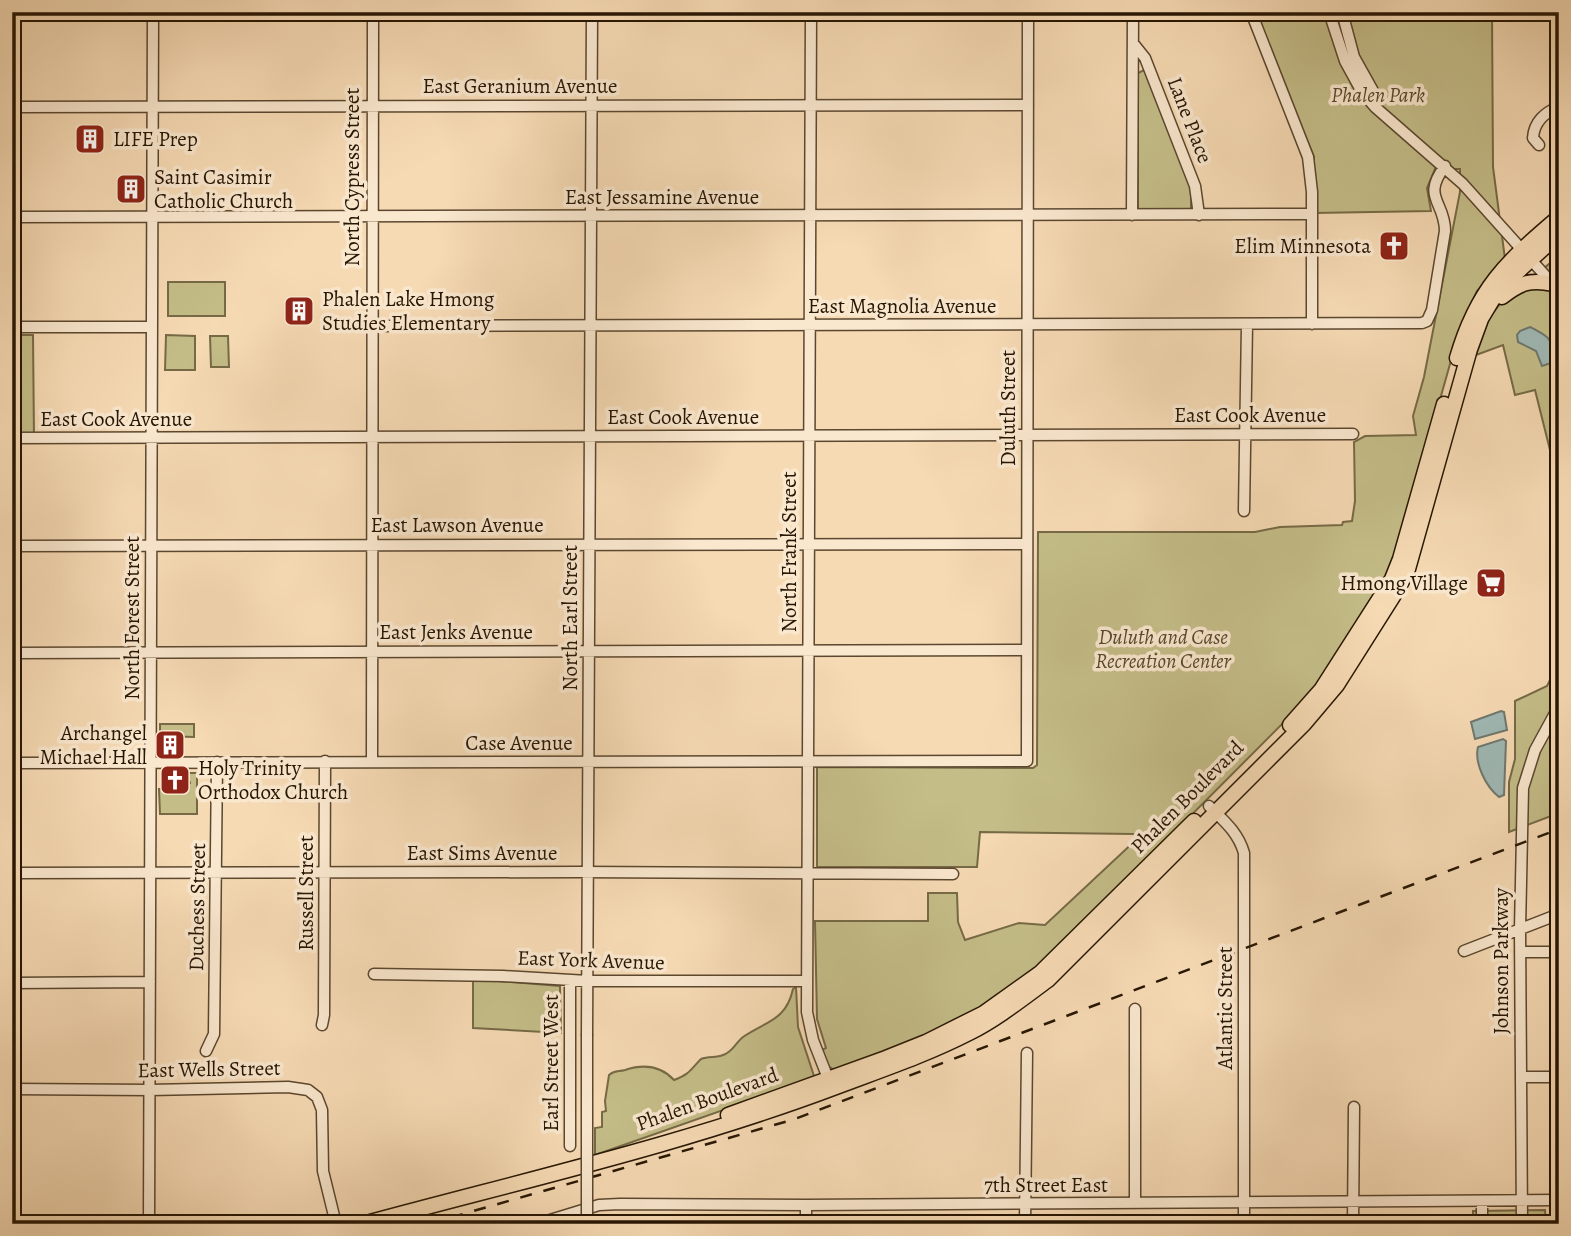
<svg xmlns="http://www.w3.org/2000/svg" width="1571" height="1236" viewBox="0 0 1571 1236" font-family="Alegreya,serif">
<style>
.green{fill:#c4bd88;stroke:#766a46;stroke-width:2}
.water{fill:#9fb9b5;stroke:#6f786e;stroke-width:2}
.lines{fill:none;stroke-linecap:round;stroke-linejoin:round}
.minor-casing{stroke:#5b472f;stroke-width:13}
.major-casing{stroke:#271603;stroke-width:17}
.minor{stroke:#f9e7ce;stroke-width:10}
.major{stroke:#f6dab4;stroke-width:14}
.rail{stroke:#271603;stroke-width:2.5;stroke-dasharray:12 12;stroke-linecap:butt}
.minor-bridge-casing{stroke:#5b472f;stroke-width:13;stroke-linecap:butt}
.minor-bridge{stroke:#f9e7ce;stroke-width:10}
.labels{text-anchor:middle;stroke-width:7;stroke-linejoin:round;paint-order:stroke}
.street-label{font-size:21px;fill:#271603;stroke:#f9e7ce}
.park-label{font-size:21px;font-style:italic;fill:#56482b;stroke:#f9e7ce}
.poi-label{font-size:21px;fill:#271603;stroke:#f9e7ce;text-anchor:start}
</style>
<rect width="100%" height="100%" fill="#f6dab4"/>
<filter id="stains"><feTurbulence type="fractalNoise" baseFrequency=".00286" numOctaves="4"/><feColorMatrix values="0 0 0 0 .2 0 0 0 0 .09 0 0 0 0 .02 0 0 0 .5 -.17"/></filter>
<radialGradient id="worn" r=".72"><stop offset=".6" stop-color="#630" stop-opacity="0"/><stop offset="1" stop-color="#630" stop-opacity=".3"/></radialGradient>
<!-- green -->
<path class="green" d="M1253,12H1492L1493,167L1505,259L1477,291L1461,325L1395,559L1389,573L1319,684L1303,703L1055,952C1035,969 1015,988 992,1002C942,1031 888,1051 834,1070L827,1065L822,1050L826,1048L817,1019L815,921H928V893H957L958,922L965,940L1019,923L1045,925L1138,838L1134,834L980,832L977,867H817V767L1033,768L1037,765L1038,532H1255L1280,527L1342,525L1343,522L1352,521L1355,501L1354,442L1365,436L1416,435L1413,416L1424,377L1460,192V169H1435L1427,188L1431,211L1314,213V157Z
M1144,70L1151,82L1191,189V209H1138V73Z
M1559,251V486L1535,390L1515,395L1503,345L1476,355L1490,316L1500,304L1555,259L1552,257Z
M168,282H225V316H168Z
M12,335H33L34,438H12Z
M166,335L195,336V370H165Z
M210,336H228L229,367H211Z
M1559,662V813L1509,832V782L1515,759V701L1547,686Z
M160,724H194V737L160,736Z
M167,773H197V814H160L159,789H167V785L187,786L190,783L187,775H167Z
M473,979L560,986L561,1033L473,1028Z
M796,987L798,1027L814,1076L812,1079L595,1155V1128L602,1127V1112L606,1111L605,1101L609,1075C615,1070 618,1072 625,1070C643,1064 660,1065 674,1080C690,1074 690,1070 701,1059C709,1056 716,1058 723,1055C733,1052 736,1042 743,1037C766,1021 786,1021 793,989Z
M1545,1210L1546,1224H1473V1211Z"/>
<!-- water -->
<path class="water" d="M1530,327C1551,338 1554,339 1551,363L1542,366L1536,351L1518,342L1517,335L1520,331Z
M1501,711L1504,712L1507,730L1475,739L1471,722Z
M1503,739L1506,741L1504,795L1499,797C1486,787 1474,763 1478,747Z"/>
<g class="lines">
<!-- minor casing -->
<g class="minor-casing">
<path id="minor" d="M811,12L807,1012L813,1040L831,1086
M1251,12L1308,157L1312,192V324
M1329,12L1345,61L1362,92L1375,107L1463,184L1559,291
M1342,12L1354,57L1378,100
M1133,43L1145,58L1195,186L1199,215
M12,107L1028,105
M1539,145L1533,138C1534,122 1545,112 1559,107
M1132,215L1133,12
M12,217L1312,214
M371,326L1422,323L1427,321L1432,310L1445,231C1445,201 1421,198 1445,166
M12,327H152
M12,438L1353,434
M1244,511L1247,324
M12,546L1027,544
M12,653L1027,650
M372,762L373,12
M12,763L1027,761L1028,12
M1209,806C1224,821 1238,832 1244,853V1224
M12,873L579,872L953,874
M1464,951L1559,914
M1520,952H1559
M374,974L503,976L588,981H807
M570,980V1146
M12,983L150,982
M1135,1009V1203
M322,1025L324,1015L325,761
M587,1034L592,12
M206,1051L214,1034L217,762
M1521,1077H1559
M12,1089L150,1090L288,1087L308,1090L317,1097L322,1110L323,1171L336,1224
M149,1224L153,12
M537,1224L599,1205L620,1204L806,1205L1559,1200
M806,1224V1205
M1025,1224L1027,1053
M1353,1224L1354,1107
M1482,1224V1201
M1522,1224L1520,929L1523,788L1535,750L1559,706"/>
</g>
<!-- major casing -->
<g class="major-casing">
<path id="major" d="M1502,297C1520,283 1530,279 1553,284
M1457,358C1477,289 1506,262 1559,217
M1290,725L1321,690L1392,579L1400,559L1444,404
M728,1115L886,1058L926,1042L984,1013L1040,973L1194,821
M363,1224C521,1181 682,1145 836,1087C881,1070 926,1055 969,1033C997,1019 1022,999 1048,980L1304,724L1337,685L1399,587L1408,569L1470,349L1481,319L1499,289L1559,234"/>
</g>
<!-- minor -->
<use href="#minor" class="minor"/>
<!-- major -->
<use href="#major" class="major"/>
<!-- rail -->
<path class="rail" d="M428,1224L795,1119L1559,829"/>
<!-- minor-bridge casing -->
<g class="minor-bridge-casing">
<path id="minor-bridge" d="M587,1224V1034"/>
</g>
<!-- minor-bridge -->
<use href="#minor-bridge" class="minor-bridge"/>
</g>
<!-- icons -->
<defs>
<g id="building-square" transform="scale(1.575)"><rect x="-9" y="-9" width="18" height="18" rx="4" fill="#8f2418" stroke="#f9e7ce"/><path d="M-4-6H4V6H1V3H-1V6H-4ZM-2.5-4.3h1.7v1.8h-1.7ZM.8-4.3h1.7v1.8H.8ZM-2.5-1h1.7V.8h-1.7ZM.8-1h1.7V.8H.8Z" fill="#fff"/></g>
<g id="church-square" transform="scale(1.575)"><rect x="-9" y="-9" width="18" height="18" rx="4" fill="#8f2418" stroke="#f9e7ce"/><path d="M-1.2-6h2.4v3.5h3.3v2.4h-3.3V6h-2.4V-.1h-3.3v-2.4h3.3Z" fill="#fff"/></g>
<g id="supermarket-square" transform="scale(1.575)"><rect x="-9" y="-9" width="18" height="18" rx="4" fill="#8f2418" stroke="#f9e7ce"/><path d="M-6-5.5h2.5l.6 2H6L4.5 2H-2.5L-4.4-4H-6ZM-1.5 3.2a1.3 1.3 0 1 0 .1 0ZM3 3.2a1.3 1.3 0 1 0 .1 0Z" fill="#fff"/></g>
</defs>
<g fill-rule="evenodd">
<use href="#building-square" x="90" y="139"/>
<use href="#building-square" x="131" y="189"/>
<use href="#church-square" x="1394" y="246"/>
<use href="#building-square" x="299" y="311"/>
<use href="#supermarket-square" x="1491" y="583"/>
<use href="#building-square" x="170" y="745"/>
<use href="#church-square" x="175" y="780"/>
</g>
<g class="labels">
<!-- street labels -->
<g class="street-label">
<text x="520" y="93">East Geranium Avenue</text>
<text transform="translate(1190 120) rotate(69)" y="7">Lane Place</text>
<text transform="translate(352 177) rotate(-90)" y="7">North Cypress Street</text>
<text x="662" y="204">East Jessamine Avenue</text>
<text x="902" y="313">East Magnolia Avenue</text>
<text transform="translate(1008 408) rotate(-90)" y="7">Duluth Street</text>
<text x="1250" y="422">East Cook Avenue</text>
<text x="683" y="424">East Cook Avenue</text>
<text x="116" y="426">East Cook Avenue</text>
<text x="457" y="532">East Lawson Avenue</text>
<text transform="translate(789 552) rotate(-90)" y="7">North Frank Street</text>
<text transform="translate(132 618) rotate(-90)" y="7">North Forest Street</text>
<text transform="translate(570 618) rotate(-90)" y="7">North Earl Street</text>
<text x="456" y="639">East Jenks Avenue</text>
<text x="519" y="750">Case Avenue</text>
<text transform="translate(1187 797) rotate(-45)" y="7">Phalen Boulevard</text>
<text x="482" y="860">East Sims Avenue</text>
<text transform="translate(306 893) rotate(-90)" y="7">Russell Street</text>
<text transform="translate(197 907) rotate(-89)" y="7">Duchess Street</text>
<text transform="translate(591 960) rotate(2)" y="7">East York Avenue</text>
<text transform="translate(1501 961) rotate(-90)" y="7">Johnson Parkway</text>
<text transform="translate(1225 1008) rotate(-90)" y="7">Atlantic Street</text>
<text transform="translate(551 1063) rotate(-90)" y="7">Earl Street West</text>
<text transform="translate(209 1069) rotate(-1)" y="7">East Wells Street</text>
<text transform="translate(707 1099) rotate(-20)" y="7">Phalen Boulevard</text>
<text x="1046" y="1192">7th Street East</text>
</g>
<!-- park labels -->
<g class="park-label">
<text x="1378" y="102">Phalen Park</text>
<text x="1163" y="644">Duluth and Case<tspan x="1163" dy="24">Recreation Center</tspan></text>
</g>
<!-- poi labels -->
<g class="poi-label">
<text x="113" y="146">LIFE Prep</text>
<text x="154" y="184">Saint Casimir<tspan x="154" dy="24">Catholic Church</tspan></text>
<text x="1371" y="253" text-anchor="end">Elim Minnesota</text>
<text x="322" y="306">Phalen Lake Hmong<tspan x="322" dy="24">Studies Elementary</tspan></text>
<text x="1468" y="590" text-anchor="end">Hmong Village</text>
<text x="147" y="740" text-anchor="end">Archangel<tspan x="147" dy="24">Michael Hall</tspan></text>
<text x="198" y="775">Holy Trinity<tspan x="198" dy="24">Orthodox Church</tspan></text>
</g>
</g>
<!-- margin -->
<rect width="1571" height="1236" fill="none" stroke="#f6dab4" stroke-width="42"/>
<rect x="14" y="14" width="1543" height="1208" fill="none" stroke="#271603" stroke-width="3.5"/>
<rect x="21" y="21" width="1529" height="1194" fill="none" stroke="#271603" stroke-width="2"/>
<rect width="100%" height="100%" filter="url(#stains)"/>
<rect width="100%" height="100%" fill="url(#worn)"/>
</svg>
